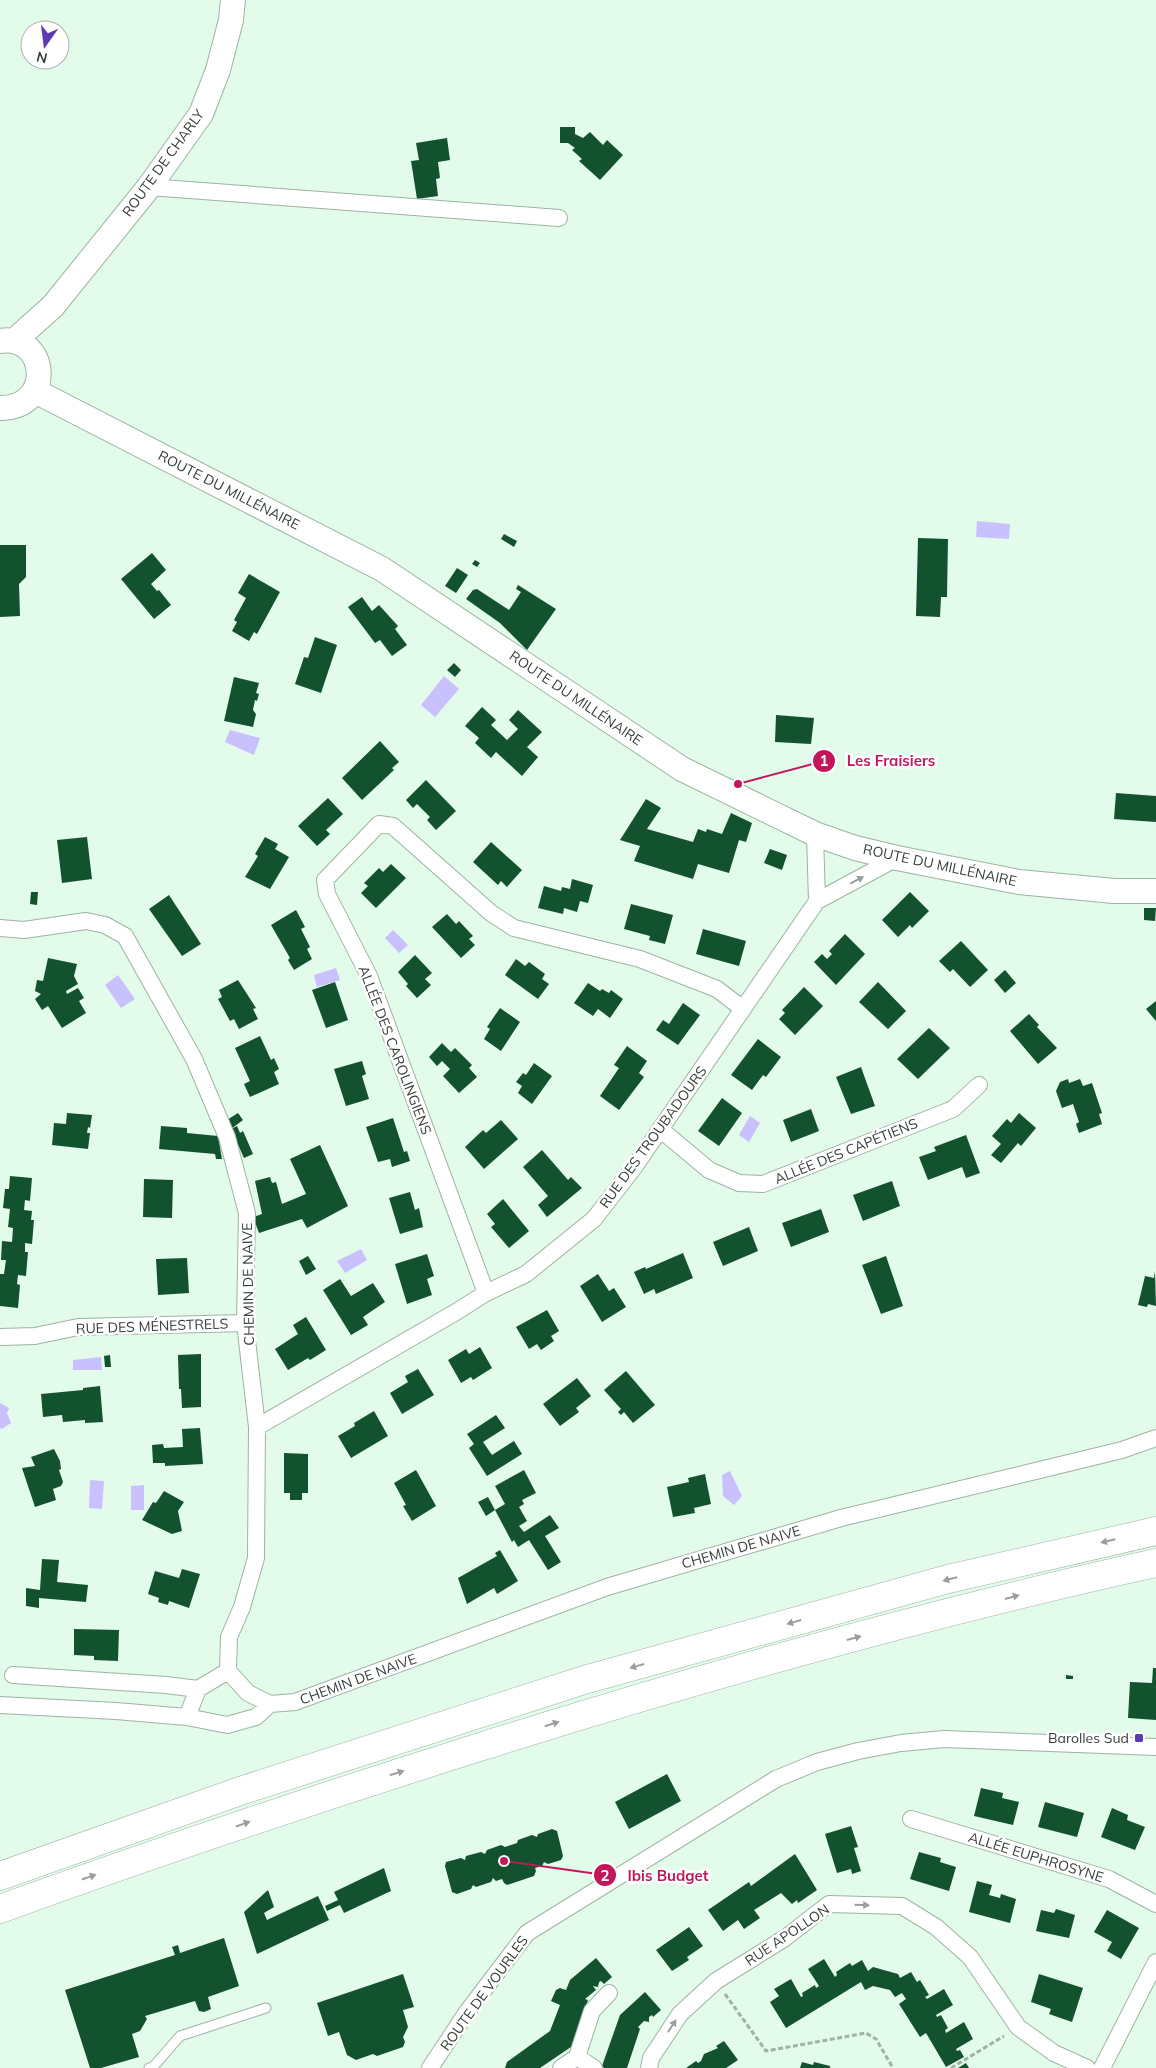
<svg xmlns="http://www.w3.org/2000/svg" width="1156" height="2068" viewBox="0 0 1156 2068" font-family="Mulish,sans-serif">
<style>
.water{fill:#c9c0fe}
.building{fill:#12522f}
.lines{fill:none;stroke-linecap:round;stroke-linejoin:round}
.lane-casing{stroke:#9db3a3;stroke-width:11}
.street-casing{stroke:#9db3a3;stroke-width:18}
.secondary-casing{stroke:#9db3a3;stroke-width:26}
.highway-casing{stroke:#9db3a3;stroke-width:29}
.path{stroke:#a0b2a5;stroke-width:3;stroke-dasharray:5 2.5;stroke-linecap:butt}
.lane{stroke:#fff;stroke-width:9}
.street{stroke:#fff;stroke-width:16}
.secondary{stroke:#fff;stroke-width:24}
.highway{stroke:#fff;stroke-width:28}
.oneway{fill:#9a9f9c}
.poi-dot{fill:#5e3bb3;stroke:#fff;stroke-width:2}
.labels{text-anchor:middle;stroke-width:5;stroke-linejoin:round;paint-order:stroke}
.street-label{font-size:14px;fill:#363f38;stroke:#fff}
.poi-label{font-size:14px;fill:#363f38;stroke:#fff;text-anchor:end}
.leader{fill:none;stroke:#c2185b;stroke-width:2}
.callout-dot{fill:#c2185b;stroke:#fff;stroke-width:2}
.mark-label{font-size:15px;text-anchor:middle;font-weight:bold;fill:#fff}
.callout-label{font-size:15px;text-anchor:middle;font-weight:bold;fill:#c2185b;stroke:#fff;stroke-width:5;stroke-linejoin:round;paint-order:stroke}
</style>
<rect width="100%" height="100%" fill="#e3fbea"/>
<!-- water -->
<path class="water" d="M977,521L1010,524L1009,539L976,537Z
M444,676L459,689L435,717L421,705Z
M230,730L260,738L254,755L225,742Z
M393,930L408,945L399,953L385,938Z
M336,968L340,980L317,987L314,975Z
M118,975L135,999L121,1008L105,985Z
M750,1116L760,1123L749,1142L739,1135Z
M361,1249L367,1260L345,1273L337,1261Z
M101,1357L102,1370H73V1360Z
M0,1403L9,1408L7,1413L11,1423L2,1429L0,1428Z
M730,1471L742,1496L734,1505L723,1496L722,1475Z
M90,1480L104,1481L102,1509L89,1508Z
M144,1485V1510H131V1486Z"/>
<!-- building -->
<path class="building" d="M560,127H575V134L583,138L590,132L603,145L607,140L623,155L600,180L579,161L582,159L572,150L575,148L568,143H560Z
M447,138L450,160L438,162L440,178L436,179L438,196L417,199L411,161L419,160L416,143Z
M504,534L517,541L514,547L501,539Z
M918,538L948,539L947,597H941L940,617L916,616Z
M0,545H26V577L19,584L20,616L0,617Z
M152,553L166,570L151,584L157,591L159,590L171,605L154,619L121,579Z
M475,560L480,563L477,567L472,564Z
M457,568L468,575L456,593L445,586Z
M249,574L280,592L257,634L254,632L249,641L232,631L237,622L234,620L246,598L238,593Z
M518,585L556,609L527,650L500,623L466,599L473,590L477,589L509,610L521,592L516,589Z
M362,597L372,611L379,605L398,626L395,629L407,645L392,656L380,640L375,643L348,607Z
M315,637L337,645L321,693L295,684L304,657L308,658Z
M454,663L461,670L455,677L447,670Z
M234,677L259,683L256,693L259,694L257,701L255,700L253,710L256,714L253,727L224,721Z
M482,707L496,720L491,725L507,740L518,729L509,720L518,710L542,732L527,747L538,757L522,776L496,752L491,758L475,743L479,738L465,726Z
M776,715L814,718L811,744L775,742Z
M380,741L399,762L392,768L394,770L362,800L342,778Z
M426,780L456,811L436,830L427,820L430,817L417,804L413,808L406,800Z
M1116,793L1156,796V822L1114,819Z
M328,798L343,814L326,830L330,834L317,846L298,826Z
M646,799L661,808L647,829L693,842L698,829L706,832L707,829L722,834L731,813L752,823L746,842L739,840L729,873L698,864L693,879L634,861L640,846L620,840Z
M87,837L92,879L62,883L57,840Z
M265,837L278,844L275,849L289,857L270,889L245,877L258,856L255,854Z
M491,842L522,870L507,887L501,881L498,885L473,862Z
M770,849L787,855L782,870L764,863Z
M391,864L406,878L376,908L361,893L368,886L364,883L379,868L383,872Z
M572,879L593,885L588,903L580,901L577,912L564,908L563,914L538,908L544,886L561,891L562,887L570,889Z
M31,892H38L37,905L30,904Z
M910,892L929,911L912,928L910,925L898,937L882,920Z
M169,895L201,944L182,956L149,909Z
M631,904L673,915L665,944L649,940L650,936L624,929Z
M1144,908H1156L1155,921L1144,920Z
M296,910L305,927L301,929L310,947L307,949L312,959L294,970L288,960L290,958L271,925Z
M447,914L456,924L459,921L473,936L469,939L475,945L461,958L432,927Z
M703,929L746,941L739,966L696,954Z
M845,934L865,954L836,985L814,962L822,954L827,959L832,954L829,951Z
M961,941L988,970L970,987L953,969L950,972L939,961Z
M415,955L432,973L425,979L431,985L417,998L406,986L408,984L398,972Z
M48,958L77,964L74,976L78,984L66,991L67,994L78,988L84,998L79,1001L86,1013L62,1028L48,1006L42,1010L35,999L41,994L35,991L37,980L43,981Z
M516,959L525,966L529,962L545,974L542,979L549,984L538,999L505,975Z
M1005,970L1016,983L1005,993L994,980Z
M238,980L256,1008L253,1009L258,1019L239,1029L234,1019L230,1021L218,999L222,997L219,990Z
M335,982L348,1020L326,1028L312,990Z
M878,982L906,1011L888,1029L859,1002Z
M588,983L600,991L602,989L609,993L611,990L623,999L610,1018L598,1009L593,1016L574,1003Z
M804,987L823,1006L795,1035L779,1019L785,1013L782,1010Z
M1156,1001V1021L1146,1009Z
M683,1003L700,1015L678,1045L656,1030L663,1020L669,1024Z
M500,1008L520,1022L501,1051L484,1039L490,1029L487,1027Z
M1029,1014L1039,1025L1037,1027L1057,1048L1038,1064L1010,1031Z
M929,1028L950,1048L918,1079L897,1059Z
M260,1036L271,1060L274,1058L279,1069L274,1072L279,1084L250,1097L244,1084L250,1081L235,1048Z
M758,1039L781,1057L766,1077L763,1075L752,1090L731,1075Z
M442,1043L451,1052L455,1048L472,1065L469,1068L477,1077L459,1093L443,1076L450,1069L442,1061L437,1066L429,1057Z
M627,1046L647,1061L639,1073L644,1077L619,1110L600,1096L619,1068L614,1065Z
M362,1061L366,1074L362,1076L369,1099L346,1106L334,1069Z
M534,1063L552,1076L532,1104L518,1093L522,1086L516,1082L523,1073L526,1075Z
M861,1067L875,1106L851,1114L836,1077Z
M1068,1079L1069,1083L1080,1079L1083,1086L1092,1083L1102,1113L1099,1114L1102,1124L1079,1133L1076,1124L1079,1122L1073,1104L1062,1108L1056,1091L1060,1082Z
M722,1098L742,1113L719,1146L698,1131Z
M811,1109L819,1131L791,1142L783,1120Z
M67,1113L92,1115L90,1128L88,1127L87,1133H90L88,1149L52,1145L54,1123L66,1124Z
M238,1113L243,1120L231,1129L227,1120Z
M1019,1113L1036,1128L1021,1146L1018,1143L1001,1163L991,1155L1001,1144L992,1136L1007,1119L1011,1123Z
M393,1118L404,1152L407,1151L410,1161L392,1167L390,1159L378,1162L366,1127Z
M501,1120L518,1139L484,1169L465,1147L483,1130L486,1133Z
M161,1126L187,1128V1133L218,1136L222,1159H216L215,1154L159,1149Z
M237,1126L240,1133L243,1131L253,1154L244,1158L231,1129Z
M966,1135L980,1173L966,1178L962,1167L928,1180L919,1157L936,1151L934,1147Z
M320,1145L348,1206L307,1228L302,1219L259,1233L253,1217L262,1214L255,1181L270,1177L272,1183L276,1182L282,1204L306,1194L290,1159Z
M542,1150L568,1180L571,1177L582,1188L547,1217L538,1205L548,1196L523,1167Z
M10,1176L32,1178L30,1201L25,1200L24,1210L32,1211L31,1220H34L32,1244L25,1243V1252H28L26,1276L18,1275L17,1284L20,1285L18,1308L0,1306V1274H4L6,1260H1L2,1241L12,1242L13,1228L8,1227L10,1209L3,1208L5,1189H9Z
M144,1179L173,1180L172,1218L143,1217Z
M892,1181L900,1206L863,1221L853,1195Z
M410,1192L415,1210L419,1208L423,1227L400,1234L389,1198Z
M503,1199L529,1231L509,1248L491,1227L495,1224L487,1214Z
M821,1209L829,1232L791,1247L782,1223Z
M749,1227L758,1251L723,1266L713,1242Z
M683,1253L693,1278L656,1294L654,1289L644,1294L634,1272L645,1267L646,1269Z
M427,1254L434,1276L427,1279L432,1295L407,1304L395,1264Z
M308,1256L316,1269L306,1275L299,1261Z
M886,1256L903,1306L881,1314L862,1265Z
M187,1258L189,1293L158,1295L156,1259Z
M1155,1271L1156,1306L1148,1304L1147,1307L1138,1305L1145,1276L1154,1278Z
M598,1274L609,1291L614,1288L626,1307L602,1322L580,1286Z
M340,1279L351,1296L373,1283L385,1302L363,1317L368,1325L351,1335L323,1290Z
M547,1310L559,1331L551,1336L554,1341L541,1350L537,1344L529,1349L516,1327Z
M306,1317L326,1350L310,1360L308,1358L288,1370L275,1349L298,1334L293,1325Z
M480,1347L492,1368L473,1380L471,1377L461,1383L448,1360L466,1349L469,1354Z
M201,1354V1407L182,1408L181,1389H179L178,1355Z
M110,1355L111,1367H105L104,1356Z
M418,1369L434,1395L402,1414L390,1393L408,1382L405,1376Z
M626,1371L655,1405L633,1423L624,1412L621,1415L618,1412L621,1409L604,1390Z
M577,1378L591,1396L576,1408L579,1412L560,1426L543,1404Z
M100,1386L103,1422L85,1423V1420L63,1422L62,1415L43,1417L41,1394L83,1390V1388Z
M374,1411L388,1436L351,1458L338,1436L355,1426L354,1423Z
M496,1415L505,1428L483,1442L492,1455L514,1441L522,1454L487,1476L469,1448L474,1444L467,1434Z
M200,1428L203,1464L165,1466V1463H153L152,1445L163,1444L164,1448L183,1447L182,1429Z
M54,1449L60,1461L61,1469L59,1470L63,1482L61,1486L53,1489L56,1500L35,1507L22,1468L35,1466L31,1457Z
M284,1453L308,1454V1493H302V1500H290V1493H284Z
M416,1470L436,1506L412,1521L403,1506L406,1505L394,1483Z
M524,1470L536,1493L522,1500L524,1504L519,1507L527,1521L519,1526L524,1532L550,1515L559,1528L545,1536L561,1562L548,1570L529,1540L518,1547L514,1540L512,1542L495,1510L505,1504L495,1486Z
M705,1474L711,1504L694,1508L695,1513L673,1517L667,1487L689,1482L688,1478Z
M164,1491L184,1502L178,1511L182,1531L172,1534L142,1520L153,1502L156,1503Z
M488,1497L495,1510L486,1516L478,1502Z
M500,1550L518,1581L497,1594L494,1588L467,1604L458,1578L497,1556L495,1553Z
M42,1559L59,1560L57,1582L88,1585L86,1602L39,1598V1608L26,1606V1588L40,1590Z
M182,1569L200,1574L189,1608L169,1601L168,1605L158,1602L159,1598L148,1594L155,1571L179,1578Z
M74,1629L119,1630L118,1661L94,1660V1656L74,1655Z
M1153,1668H1156V1720L1128,1718L1130,1682L1152,1683Z
M1066,1675L1073,1676V1679H1066Z
M667,1774L681,1801L629,1829L615,1802Z
M981,1788L1003,1793L1002,1798L1019,1802L1013,1825L974,1816Z
M1045,1802L1084,1813L1077,1837L1038,1827Z
M1112,1808L1128,1815L1127,1820L1145,1827L1135,1850L1101,1837Z
M851,1826L858,1847L854,1848L861,1871L852,1874L851,1869L837,1873L825,1834Z
M552,1829L557,1831L563,1856L561,1860L548,1864L544,1862L542,1866L535,1868L536,1871L534,1876L507,1885L504,1883L502,1879L496,1881L493,1878L491,1882L476,1887L473,1885L471,1889L457,1894L452,1892L445,1866L446,1862L461,1858L465,1860L466,1856L481,1852L485,1854L487,1850L501,1845L505,1847L517,1843L518,1840L532,1835L537,1837L538,1834Z
M919,1852L941,1858L940,1862L956,1867L949,1891L910,1879Z
M795,1854L817,1890L798,1903L797,1900L792,1904L781,1893L754,1910L760,1918L744,1929L738,1920L723,1931L708,1910L749,1882L751,1886Z
M384,1868L391,1891L344,1913L340,1905L327,1911L325,1906L338,1900L334,1892Z
M977,1881L992,1885L989,1895L1000,1898L1001,1894L1016,1899L1010,1923L969,1912Z
M268,1890L274,1907L264,1913L267,1920L318,1896L329,1920L257,1954L244,1912Z
M1056,1909L1075,1915L1069,1938L1036,1931L1041,1910L1054,1913Z
M1107,1910L1139,1928L1121,1959L1107,1951L1112,1942L1094,1932Z
M689,1927L703,1946L687,1957L689,1960L672,1971L656,1950Z
M224,1938L239,1986L208,1997L211,2009L204,2012L199,2011L195,2001L145,2016L147,2019L140,2031L132,2034L139,2057L101,2068H90L65,1990L175,1955L172,1947L178,1945L180,1953Z
M596,1958L612,1977L604,1984L601,1981L599,1982L598,1987L593,1986L596,1990L585,1999L588,2000L571,2047L540,2068H505L507,2062L550,2031L560,2005L551,2001L556,1990L560,1988L566,1990L570,1980Z
M824,1959L835,1977L837,1975L836,1972L850,1963L852,1966L862,1960L868,1971L873,1967L898,1974L900,1978L911,1972L917,1982L920,1980L929,1995L925,1997L927,1999L944,1989L953,2005L936,2015L937,2017L941,2015L948,2028L945,2030L946,2033L964,2022L973,2039L956,2049L957,2051L960,2050L964,2057L946,2067L926,2033L920,2037L899,2004L906,1999L902,1993L895,1997L890,1990L873,1986L865,1990L861,1982L786,2028L770,2002L779,1996L774,1989L791,1979L801,1997L803,1996L802,1993L815,1985L816,1988L819,1986L808,1969Z
M403,1974L414,2007L403,2010L408,2027L403,2037L405,2042L403,2047L377,2056L373,2054L356,2060L347,2055L339,2032L328,2036L317,2003Z
M1039,1974L1083,1988L1072,2022L1049,2014L1051,2009L1031,2002Z
M645,1992L661,2010L653,2017L652,2015L649,2017V2022L644,2021L638,2027L640,2029L627,2068H604L602,2066L620,2015Z
M724,2041L738,2060L726,2068H686L696,2061L698,2063L701,2061L704,2054L718,2048L716,2046Z
M802,2062L813,2065L814,2062L830,2066V2068H800Z
M966,2063L969,2068H958Z"/>
<g class="lines">
<!-- lane casing -->
<g class="lane-casing">
<path id="lane" d="M149,2068L153,2067L180,2036L266,2008"/>
</g>
<!-- street casing -->
<g class="street-casing">
<path id="street" d="M149,187L559,218
M815,834L817,901
M0,928L24,930L86,921L105,925L125,936L194,1059L227,1137L247,1213L245,1323L257,1427L256,1558L242,1607L229,1637L228,1671L248,1693L270,1704L295,1702L607,1587L841,1518L1122,1450L1156,1438
M660,1129L709,1170L739,1183L763,1184L953,1109L979,1085
M486,1293L369,976L327,894L325,880L379,824L393,826L491,913L514,928L640,959L717,989L743,1009
M0,1337L35,1336L78,1327L245,1323
M257,1427L456,1312L486,1293L526,1274L594,1219L635,1166L817,901L897,858
M13,1675L166,1685L198,1689
M0,1705L116,1711L187,1717L227,1725L256,1717L270,1704
M187,1717L198,1689L228,1671
M911,1819L1109,1879L1156,1904
M577,2057L592,2011L609,1993
M430,2068L467,2012L527,1933L776,1779L817,1762L858,1751L901,1743L944,1739L1156,1747
M561,2068L577,2057L594,2068
M649,2068L651,2058L680,2014L716,1981L785,1938L829,1904L902,1906L936,1927L970,1957L1018,2027L1054,2053L1087,2068
M1102,2068L1156,1962"/>
</g>
<!-- secondary casing -->
<g class="secondary-casing">
<path id="secondary" d="M0,341C47,333 56,408 0,408
M14,341L53,306L149,187L201,114L218,70L231,20L233,0
M35,391L382,569L682,769L815,834L855,848L897,858L1019,882L1114,891H1156"/>
</g>
<!-- highway casing -->
<g class="highway-casing">
<path id="highway" d="M0,1876L240,1791L584,1680L948,1579L1156,1531
M0,1909C160,1851 321,1797 483,1746C705,1676 929,1613 1156,1563"/>
</g>
<!-- path -->
<path class="path" d="M725,1994L766,2051L866,2033L876,2039L893,2068
M951,2068L1004,2036"/>
<!-- lane -->
<use href="#lane" class="lane"/>
<!-- street -->
<use href="#street" class="street"/>
<!-- secondary -->
<use href="#secondary" class="secondary"/>
<!-- highway -->
<use href="#highway" class="highway"/>
</g>
<!-- one-way arrows -->
<defs><path id="oneway-solid" d="M-6-.8H1V-3.2L6.5 0L1 3.2V.8H-6Z" transform="scale(1.25)"/></defs>
<g class="oneway">
<use href="#oneway-solid" transform="translate(857 880) rotate(-28)"/>
<use href="#oneway-solid" transform="translate(1108 1541) rotate(167)"/>
<use href="#oneway-solid" transform="translate(950 1579) rotate(166)"/>
<use href="#oneway-solid" transform="translate(1012 1597) rotate(-15)"/>
<use href="#oneway-solid" transform="translate(794 1622) rotate(164)"/>
<use href="#oneway-solid" transform="translate(854 1638) rotate(-15)"/>
<use href="#oneway-solid" transform="translate(637 1666) rotate(164)"/>
<use href="#oneway-solid" transform="translate(552 1724) rotate(-17)"/>
<use href="#oneway-solid" transform="translate(397 1773) rotate(-17)"/>
<use href="#oneway-solid" transform="translate(243 1824) rotate(-19)"/>
<use href="#oneway-solid" transform="translate(89 1877) rotate(-19)"/>
<use href="#oneway-solid" transform="translate(862 1905) rotate(1)"/>
<use href="#oneway-solid" transform="translate(672 2026) rotate(-57)"/>
</g>
<!-- markers -->
<rect class="poi-dot" x="1134" y="1733" width="10" height="10" rx="2.5"/>
<g class="labels">
<!-- street labels -->
<g class="street-label">
<text transform="translate(163 163) rotate(-54)" y="5">ROUTE DE CHARLY</text>
<text transform="translate(229 490) rotate(27)" y="5">ROUTE DU MILLÉNAIRE</text>
<text transform="translate(576 698) rotate(34)" y="5">ROUTE DU MILLÉNAIRE</text>
<text transform="translate(940 865) rotate(12)" y="5">ROUTE DU MILLÉNAIRE</text>
<text transform="translate(395 1050) rotate(69)" y="5">ALLÉE DES CAROLINGIENS</text>
<text transform="translate(653 1137) rotate(-54)" y="5">RUE DES TROUBADOURS</text>
<text transform="translate(846 1151) rotate(-22)" y="5">ALLÉE DES CAPÉTIENS</text>
<text transform="translate(248 1284) rotate(-91)" y="5">CHEMIN DE NAIVE</text>
<text transform="translate(152 1326) rotate(-2)" y="5">RUE DES MÉNESTRELS</text>
<text transform="translate(741 1547) rotate(-16)" y="5">CHEMIN DE NAIVE</text>
<text transform="translate(358 1679) rotate(-20)" y="5">CHEMIN DE NAIVE</text>
<text transform="translate(1036 1857) rotate(17)" y="5">ALLÉE EUPHROSYNE</text>
<text transform="translate(787 1935) rotate(-34)" y="5">RUE APOLLON</text>
<text transform="translate(484 1993) rotate(-54)" y="5">ROUTE DE VOURLES</text>
</g>
<!-- poi labels -->
<g class="poi-label">
<text x="1129" y="1743">Barolles Sud</text>
</g>
</g>
<!-- callouts -->
<path class="leader" d="M738 784L824 761M504 1861L605 1875"/>
<g class="callout-dot">
<circle cx="738" cy="784" r="5"/>
<circle cx="504" cy="1861" r="5"/>
<circle cx="824" cy="761" r="12"/>
<circle cx="605" cy="1875" r="12"/>
</g>
<g class="mark-label">
<text x="824" y="766">1</text>
<text x="605" y="1881">2</text>
</g>
<g class="callout-label">
<text x="891" y="766">Les Fraisiers</text>
<text x="668" y="1881">Ibis Budget</text>
</g>
<!-- north arrow -->
<g transform="translate(45 45) rotate(194)"><circle r="24" fill="#ffffff" stroke="#afb2af"/>
<path d="M0-4L9 19L0 12L-9 19Z" fill="#5e3bb3"/>
<text y="-8" font-size="14" font-weight="bold" text-anchor="middle" fill="#363f38">N</text>
</g>
</svg>
